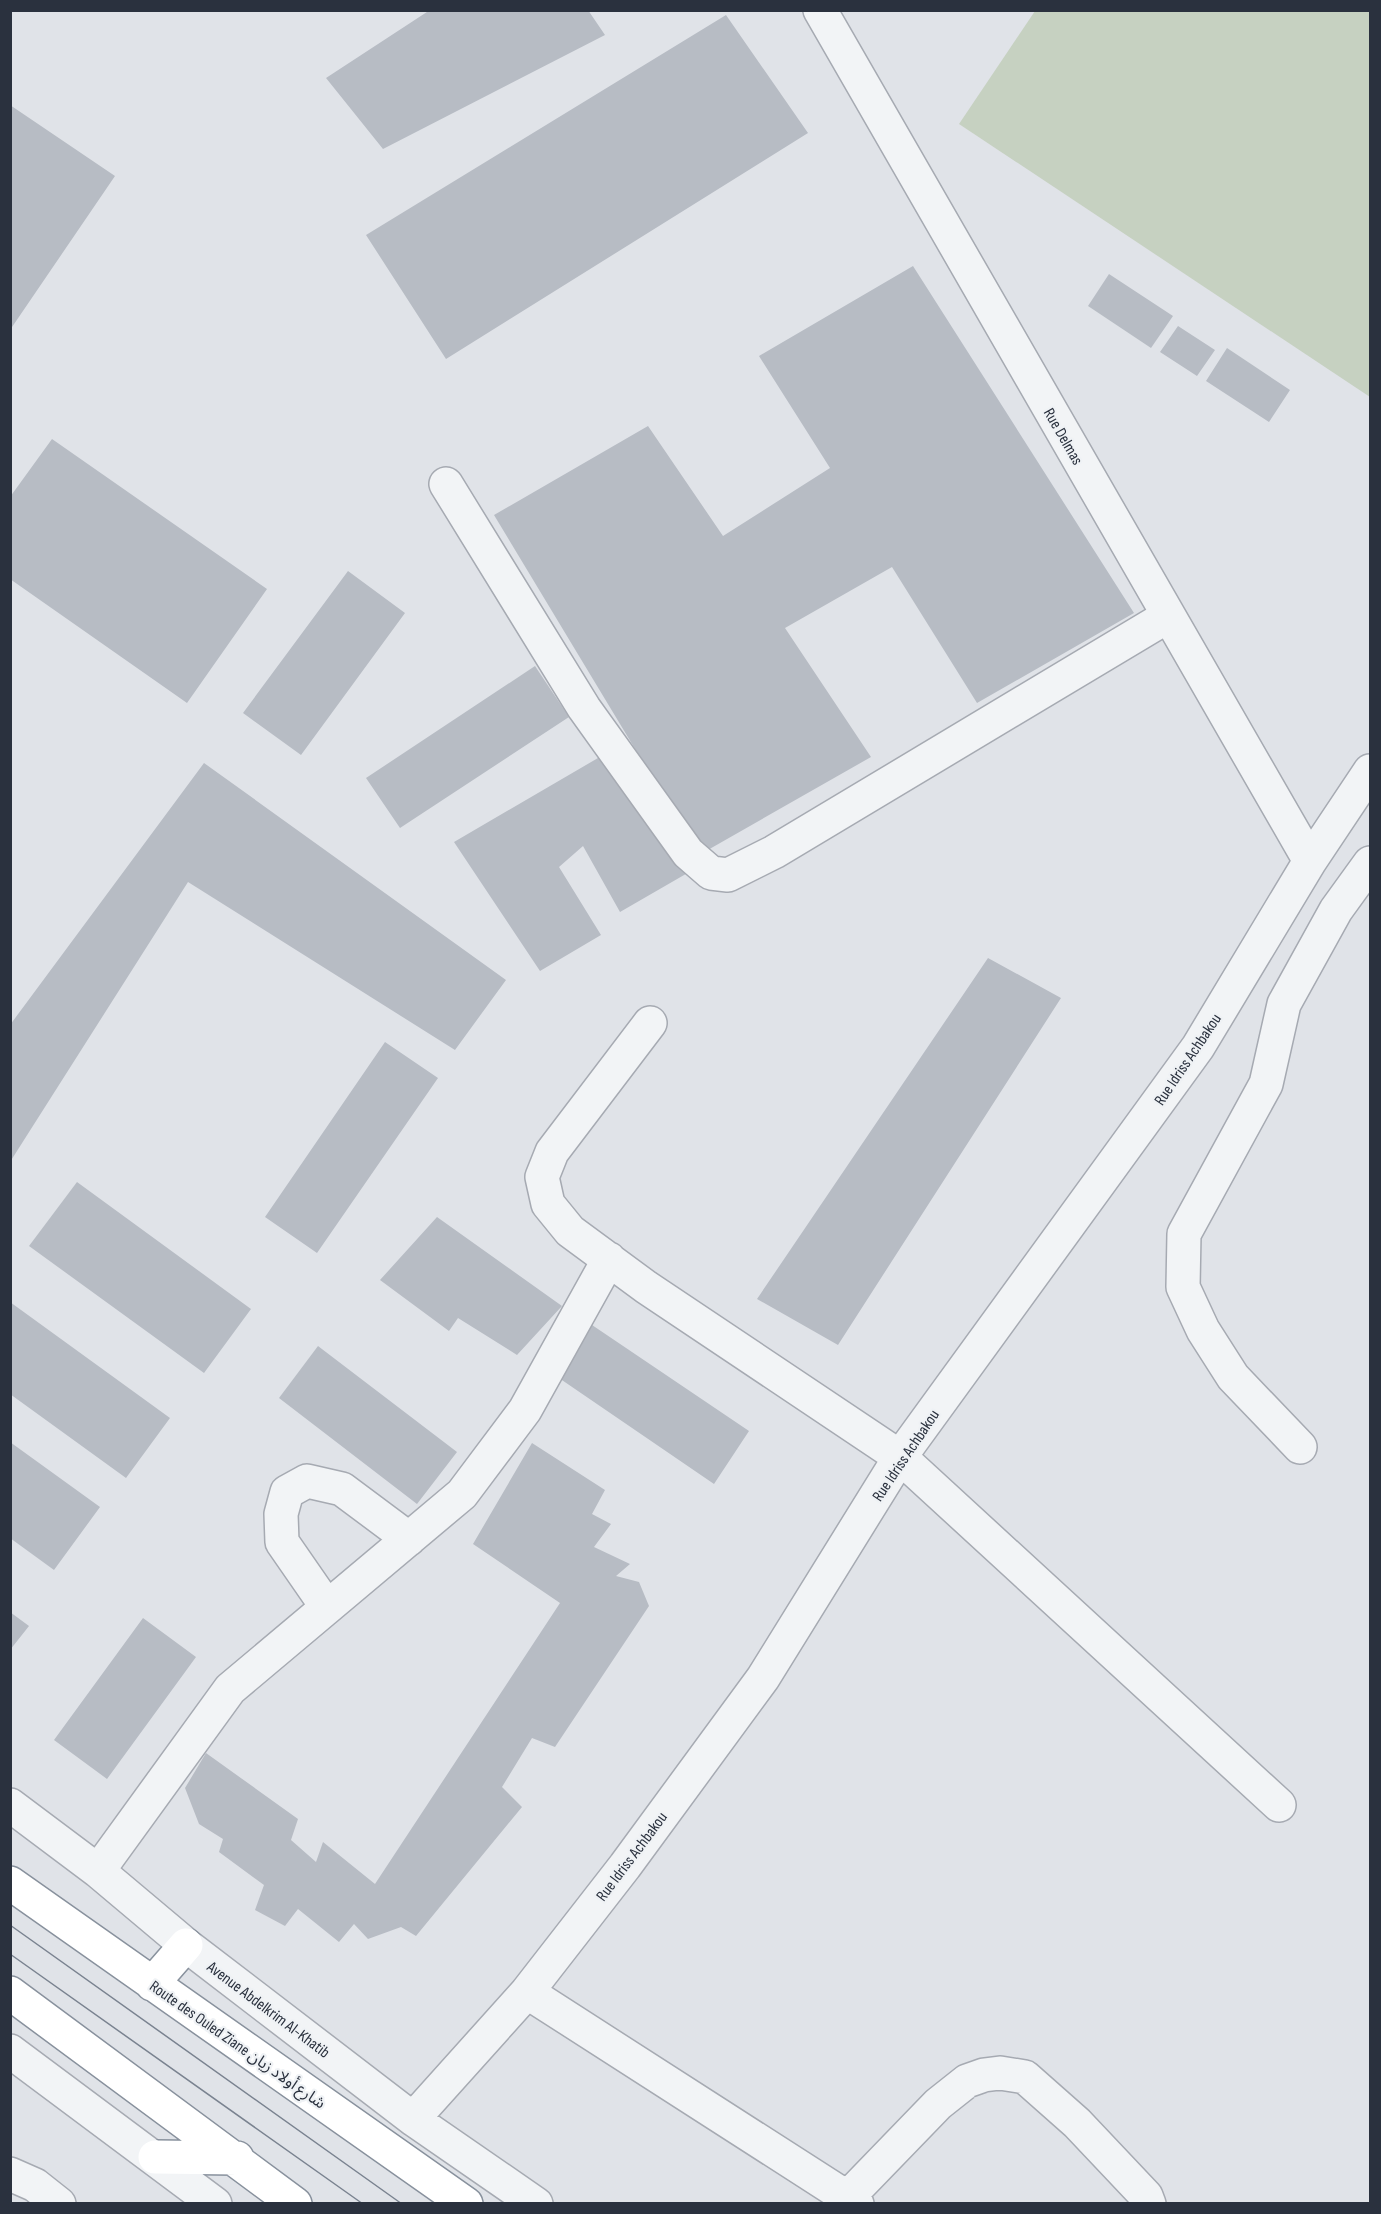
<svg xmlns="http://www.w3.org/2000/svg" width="1381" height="2214" viewBox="0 0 1381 2214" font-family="'Sofia Sans Condensed','Noto Sans Arabic',sans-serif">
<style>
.green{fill:#c6d1c1}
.building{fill:#b7bcc4}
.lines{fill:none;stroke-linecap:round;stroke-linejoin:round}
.minor-casing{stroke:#a6aab2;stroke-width:36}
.highway-casing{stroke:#88919d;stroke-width:36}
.minor{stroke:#f2f4f6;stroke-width:33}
.highway{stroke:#fff;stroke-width:33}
.tram{stroke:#7a8390;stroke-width:1.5}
.labels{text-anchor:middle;stroke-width:4.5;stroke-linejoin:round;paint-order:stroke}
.street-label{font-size:16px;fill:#2a313e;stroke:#eff2f5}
</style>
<rect width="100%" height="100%" fill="#e0e3e8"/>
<!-- green -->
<path class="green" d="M1035,11H1370V397L959,124Z"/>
<!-- building -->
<path class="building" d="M430,10H588L605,35L383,149L326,78Z
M726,15L808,133L446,359L366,235Z
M10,105L115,176L10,330Z
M913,266L1134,613L977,703L892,567L785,628L871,757L699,855L494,515L648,426L723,536L830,468L759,356Z
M1109,274L1173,316L1151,348L1088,306Z
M1178,326L1215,350L1197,376L1160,352Z
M1227,348L1290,390L1269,422L1206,381Z
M52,439L267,589L187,703L10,579V497Z
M348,571L405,613L301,755L243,713Z
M535,666L569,717L400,828L366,778Z
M610,751L691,871L620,912L583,846L559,867L601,935L540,971L454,842Z
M204,763L506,980L455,1050L188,882L10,1162V1025Z
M988,958L1061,998L838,1345L757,1299Z
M385,1042L438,1078L317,1253L265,1217Z
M77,1182L251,1309L204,1373L29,1246Z
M437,1217L562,1306L517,1355L458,1318L449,1331L380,1280Z
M10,1302L170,1418L126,1478L10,1394Z
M592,1325L749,1431L714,1484L556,1376Z
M318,1346L457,1452L417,1504L279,1398Z
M10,1442L100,1507L54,1570L10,1538Z
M532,1443L605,1490L592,1514L611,1524L594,1547L630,1564L616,1576L639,1582L649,1606L555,1747L532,1738L502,1787L522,1807L416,1936L401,1927L368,1939L354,1924L339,1942L298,1909L285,1926L255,1910L264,1885L219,1852L223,1839L199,1824L185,1788L206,1753L298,1819L291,1840L316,1862L323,1842L375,1884L560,1603L473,1544Z
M10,1612L29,1626L10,1650Z
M143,1618L196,1657L107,1779L54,1740Z"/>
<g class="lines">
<!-- minor casing -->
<g class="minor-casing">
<path id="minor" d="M820,10L1310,861
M446,484L584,708L688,853L711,873L728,875L774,852L1168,616
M650,1023L552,1152L542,1177L548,1204L570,1231L646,1287L900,1457L1279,1805
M1300,1447L1233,1377L1203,1330L1183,1287L1184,1234L1266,1084L1284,1004L1336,910L1370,863
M327,1607L282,1542L281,1514L287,1492L307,1481L342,1489L409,1539
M10,1805L98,1871L186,1945L413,2119L536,2204
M98,1871L230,1689L462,1494L525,1410L609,1259
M527,1992L857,2204
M10,2051L215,2204
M413,2119L527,1992L625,1866L763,1678L900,1457L1198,1047L1310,861L1370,771
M10,2174L35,2185L59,2204
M848,2197L938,2104L967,2081L984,2075L1000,2073L1025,2077L1077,2123L1146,2196L1149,2204"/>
</g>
<!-- highway casing -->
<g class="highway-casing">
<path id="highway" d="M10,1883L466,2204
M152,1984L186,1945
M10,1993L295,2204
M155,2157L237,2158"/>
</g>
<!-- minor -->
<use href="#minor" class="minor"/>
<!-- highway -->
<use href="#highway" class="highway"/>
<!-- tram -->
<path class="tram" d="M10,1925L402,2204
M10,1954L363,2204"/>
</g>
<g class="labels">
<!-- street labels -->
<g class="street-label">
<text transform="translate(1064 436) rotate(60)" y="6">Rue Delmas</text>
<text transform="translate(1187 1059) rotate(-56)" y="6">Rue Idriss Achbakou</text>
<text transform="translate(905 1455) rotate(-56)" y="6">Rue Idriss Achbakou</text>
<text transform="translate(631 1856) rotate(-53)" y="6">Rue Idriss Achbakou</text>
<text transform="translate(269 2009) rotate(37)" y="6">Avenue Abdelkrim Al-Khatib</text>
<text transform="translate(238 2044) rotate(35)" y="6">Route des Ouled Ziane شارع أولاد زيان</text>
</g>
</g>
<!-- border -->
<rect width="1381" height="2214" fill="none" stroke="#2a313e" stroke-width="24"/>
</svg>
